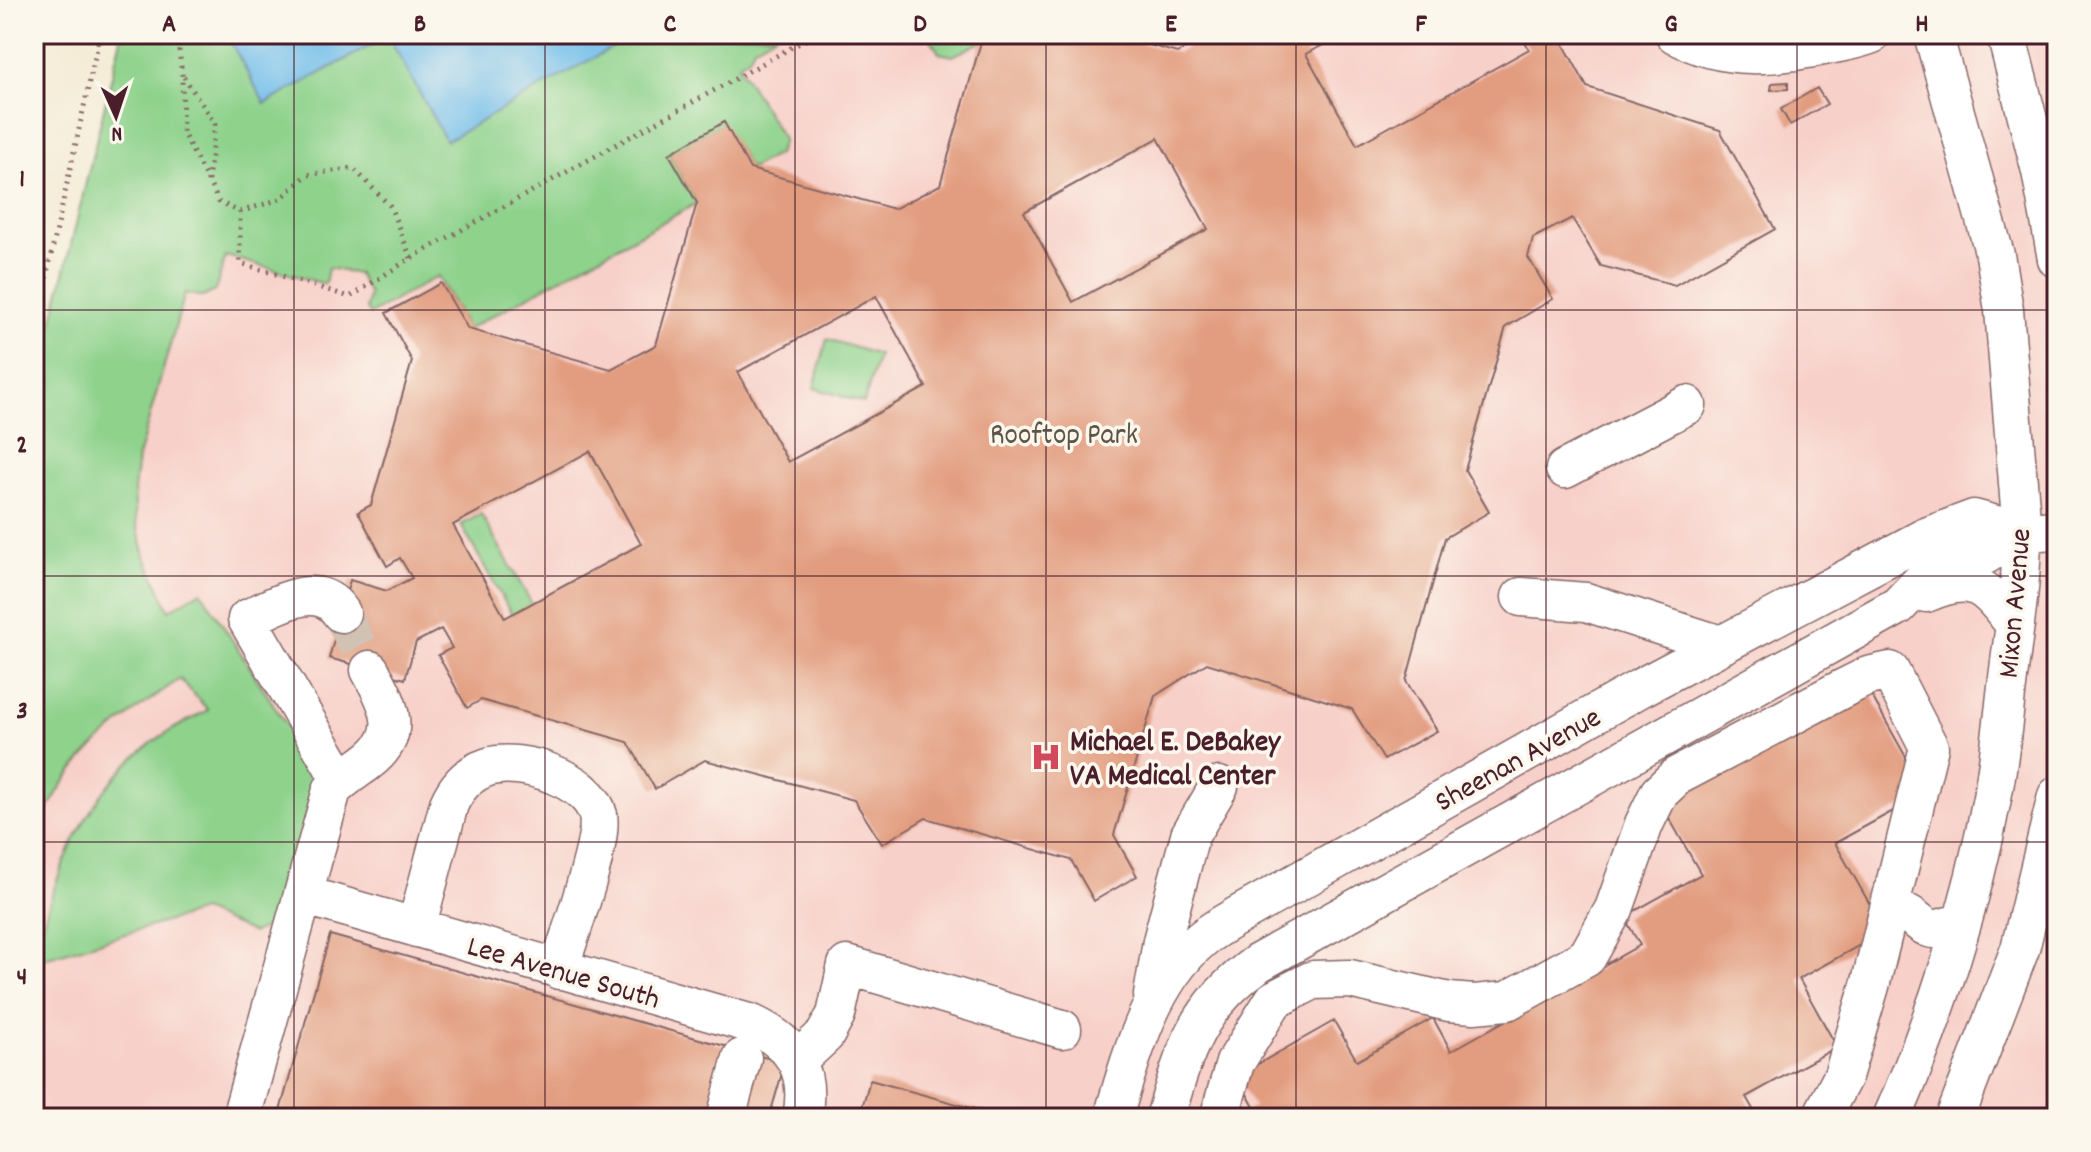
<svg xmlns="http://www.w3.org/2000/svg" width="2091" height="1152" viewBox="0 0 2091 1152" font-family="Dekko,sans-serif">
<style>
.built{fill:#f7d0c9}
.green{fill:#8ed28c;stroke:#6c785c;stroke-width:2}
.water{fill:#70bdea;stroke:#5d6e8a;stroke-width:2}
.building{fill:#e29c7f;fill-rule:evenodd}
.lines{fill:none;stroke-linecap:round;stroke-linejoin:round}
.minor-tunnel{stroke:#d2c2b3;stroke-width:38;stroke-dasharray:38 19;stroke-linecap:butt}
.minor-casing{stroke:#866666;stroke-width:41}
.path{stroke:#866666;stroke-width:5;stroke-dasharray:2 6;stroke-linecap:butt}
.minor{stroke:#fff;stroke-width:38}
.grid{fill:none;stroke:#4a1f2b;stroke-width:2;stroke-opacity:0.55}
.labels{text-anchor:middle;stroke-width:7;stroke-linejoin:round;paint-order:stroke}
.park-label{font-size:30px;fill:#5e5548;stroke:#fbf7ec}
.street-label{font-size:30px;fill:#4a1f2b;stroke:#fbf7ec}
.poi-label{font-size:30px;font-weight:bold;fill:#4a1f2b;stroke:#fbf7ec;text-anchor:start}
.neatline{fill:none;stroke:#4a1f2b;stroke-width:3}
.grid-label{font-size:26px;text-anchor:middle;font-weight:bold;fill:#4a1f2b}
</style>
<rect width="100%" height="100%" fill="#fbf7ec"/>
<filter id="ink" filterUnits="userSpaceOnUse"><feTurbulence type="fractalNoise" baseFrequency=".0125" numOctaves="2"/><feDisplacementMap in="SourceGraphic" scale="16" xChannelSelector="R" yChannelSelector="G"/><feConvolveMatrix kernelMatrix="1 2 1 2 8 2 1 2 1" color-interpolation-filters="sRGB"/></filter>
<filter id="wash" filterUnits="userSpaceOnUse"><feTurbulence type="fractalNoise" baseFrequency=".006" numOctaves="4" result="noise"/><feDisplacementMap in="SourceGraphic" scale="32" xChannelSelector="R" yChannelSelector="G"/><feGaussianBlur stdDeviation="1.8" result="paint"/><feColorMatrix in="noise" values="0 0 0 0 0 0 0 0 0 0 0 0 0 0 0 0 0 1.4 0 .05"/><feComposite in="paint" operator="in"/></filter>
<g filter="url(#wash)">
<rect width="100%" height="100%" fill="#f4ebd5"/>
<!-- built -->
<path class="built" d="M122,34H2057V1118H34V397Z"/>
<!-- green -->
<path class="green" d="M122,34H776L754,47L750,56L738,65L783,139L778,154L750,169L723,123L669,154L697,203L468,329L438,276L370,314L366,309L369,294L358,274L328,268L325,284L226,256L215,291L203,297L185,293L138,457L134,490L136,522L145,556L169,610L201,591L312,765L317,791L268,926L253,933L202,911L38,960L34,959L35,935L39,936C60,863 87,794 149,745C167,731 188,721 208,710L180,679C116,722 59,766 34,843V397Z
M928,34H976L981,42L953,56L939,53Z
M827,339L878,355L864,403L814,388Z
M481,514L532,604L512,615L461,525Z"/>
<!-- water -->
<path class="water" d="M226,34H636L446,141L388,36L265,104Z"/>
<g id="blocks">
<!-- building -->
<path class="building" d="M976,34H1112L1177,53L1211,34H1343L1306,54L1357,145L1529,49L1521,34H1540L1544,42L1558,34L1587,87L1720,130L1775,229L1675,285L1601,266L1572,218L1533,238L1528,257L1553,299L1506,327L1465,470L1489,512L1445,538L1406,681L1437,731L1384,760L1352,709L1207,663L1155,696L1114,835L1137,876L1094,901L1071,860L926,818L882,844L854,800L705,760L655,789L628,742L481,700L467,708L438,655L452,648L441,629L416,642L405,679L329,658L350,580L387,591L412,578L400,558L387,566L358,512L371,505L412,361L386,313L441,283L468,329L611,369L656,345L697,203L669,154L724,122L750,169L894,209L940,185L981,42ZM1158,138L1208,229L1073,302L1024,212ZM876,296L926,387L788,462L738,372ZM590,451L641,544L505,618L453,525Z
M1788,82V89L1771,90L1772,83Z
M1817,88L1827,104L1790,125L1781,109Z
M1864,682L1926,793L1835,843L1885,931L1799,979L1837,1047L1746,1097L1758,1118H1243L1241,1115L1254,1107L1237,1076L1334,1021L1357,1061L1433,1018L1451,1051L1640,945L1624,917L1701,874L1657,797Z
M330,935L785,1063L769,1118H278Z
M870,1080L1004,1117V1118H859Z"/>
</g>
</g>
<g filter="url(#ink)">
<use href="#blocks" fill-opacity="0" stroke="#866666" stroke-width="2"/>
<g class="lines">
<!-- minor-tunnel -->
<path class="minor-tunnel" d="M341,613L370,670"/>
<!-- minor casing -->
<g class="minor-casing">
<path id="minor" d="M1675,34C1724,62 1777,56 1829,45C1843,42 1858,40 1872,34
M2006,34L2041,171L2057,259
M1565,469L1687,405
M1926,593C1974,572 1985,586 2015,625
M1521,597L1586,602L1721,645
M341,780L247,619C275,606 318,578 341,613
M303,895L752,1024C795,1044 811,1071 802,1118
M1889,910C1895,911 1905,912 1910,915C1924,925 1929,934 1948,926
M416,928L449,804C457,786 469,773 488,767C521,757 589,779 598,815C604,843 568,938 559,970
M1153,995L1162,941L1190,835L1219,786
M797,1061L825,1035L836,1015L847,965L1062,1029
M241,1118L332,790C342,779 354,772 366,763C406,734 389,705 370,670
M726,1118L742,1058
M1113,1118C1131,1056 1151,981 1203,938C1214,929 1227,922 1239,915L1642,687L1926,537L1974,519L2022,532L2057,530
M1165,1118C1185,1049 1197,1007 1258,963L1898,606L1920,583L1939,572L1985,555L2022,532
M1219,1118L1235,1063L1274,1000L1313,980L1350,979L1449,1002L1474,1004L1507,1001L1587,957L1614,909L1644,824L1659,793L1677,776L1842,689L1868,676L1890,671L1929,747L1870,986L1843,1076L1821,1118
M1892,1118C1935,1019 1972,905 1992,798C2000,759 2003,718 2008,678C2014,629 2022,581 2022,532L2004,310L1995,255L1933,34
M1955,1118L2020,949L2057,796"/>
</g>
<!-- path -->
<path class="path" d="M177,34L182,74L183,133L219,202L240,212V263L350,297L411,258L816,34
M184,77L215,124L208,182
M240,212L280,199L307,175L353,168L390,206L411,258
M34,333L100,34"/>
<!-- minor -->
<use href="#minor" class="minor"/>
</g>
</g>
<!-- grid -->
<path class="grid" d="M294,34V1118M545,34V1118M795,34V1118M1046,34V1118M1296,34V1118M1546,34V1118M1797,34V1118M34,310H2057M34,576H2057M34,842H2057"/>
<!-- icons -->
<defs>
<g id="hospital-bare" transform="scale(2.4)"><path d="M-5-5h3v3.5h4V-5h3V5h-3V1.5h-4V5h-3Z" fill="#d1495b" stroke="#fbf7ec" stroke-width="2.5" paint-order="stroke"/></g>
</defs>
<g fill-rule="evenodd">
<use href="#hospital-bare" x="1046" y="757"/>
</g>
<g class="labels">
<!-- park labels -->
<g class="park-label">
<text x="1064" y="443">Rooftop Park</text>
</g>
<!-- street labels -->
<g class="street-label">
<text transform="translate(2013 603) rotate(-85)" y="10">Mixon Avenue</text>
<text transform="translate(1517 758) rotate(-29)" y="10">Sheenan Avenue</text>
<text transform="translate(564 971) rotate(16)" y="10">Lee Avenue South</text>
</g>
<!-- poi labels -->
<g class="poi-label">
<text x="1070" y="750">Michael E. DeBakey<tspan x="1070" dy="34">VA Medical Center</tspan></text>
</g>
</g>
<!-- margin -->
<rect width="2091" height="1152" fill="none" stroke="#fbf7ec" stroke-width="88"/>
<!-- north arrow -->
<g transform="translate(116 116) rotate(177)" stroke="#fbf7ec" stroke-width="6" paint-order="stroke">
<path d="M0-6L14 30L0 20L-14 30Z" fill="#4a1f2b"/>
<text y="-12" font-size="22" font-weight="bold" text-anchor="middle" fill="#4a1f2b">N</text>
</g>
<rect x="44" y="44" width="2003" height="1064" class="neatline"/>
<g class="grid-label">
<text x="169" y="31">A</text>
<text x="420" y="31">B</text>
<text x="670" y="31">C</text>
<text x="920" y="31">D</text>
<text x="1171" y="31">E</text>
<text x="1421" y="31">F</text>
<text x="1671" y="31">G</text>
<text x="1922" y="31">H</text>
<text x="22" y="186">1</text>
<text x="22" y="452">2</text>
<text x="22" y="718">3</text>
<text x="22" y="984">4</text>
</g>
</svg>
